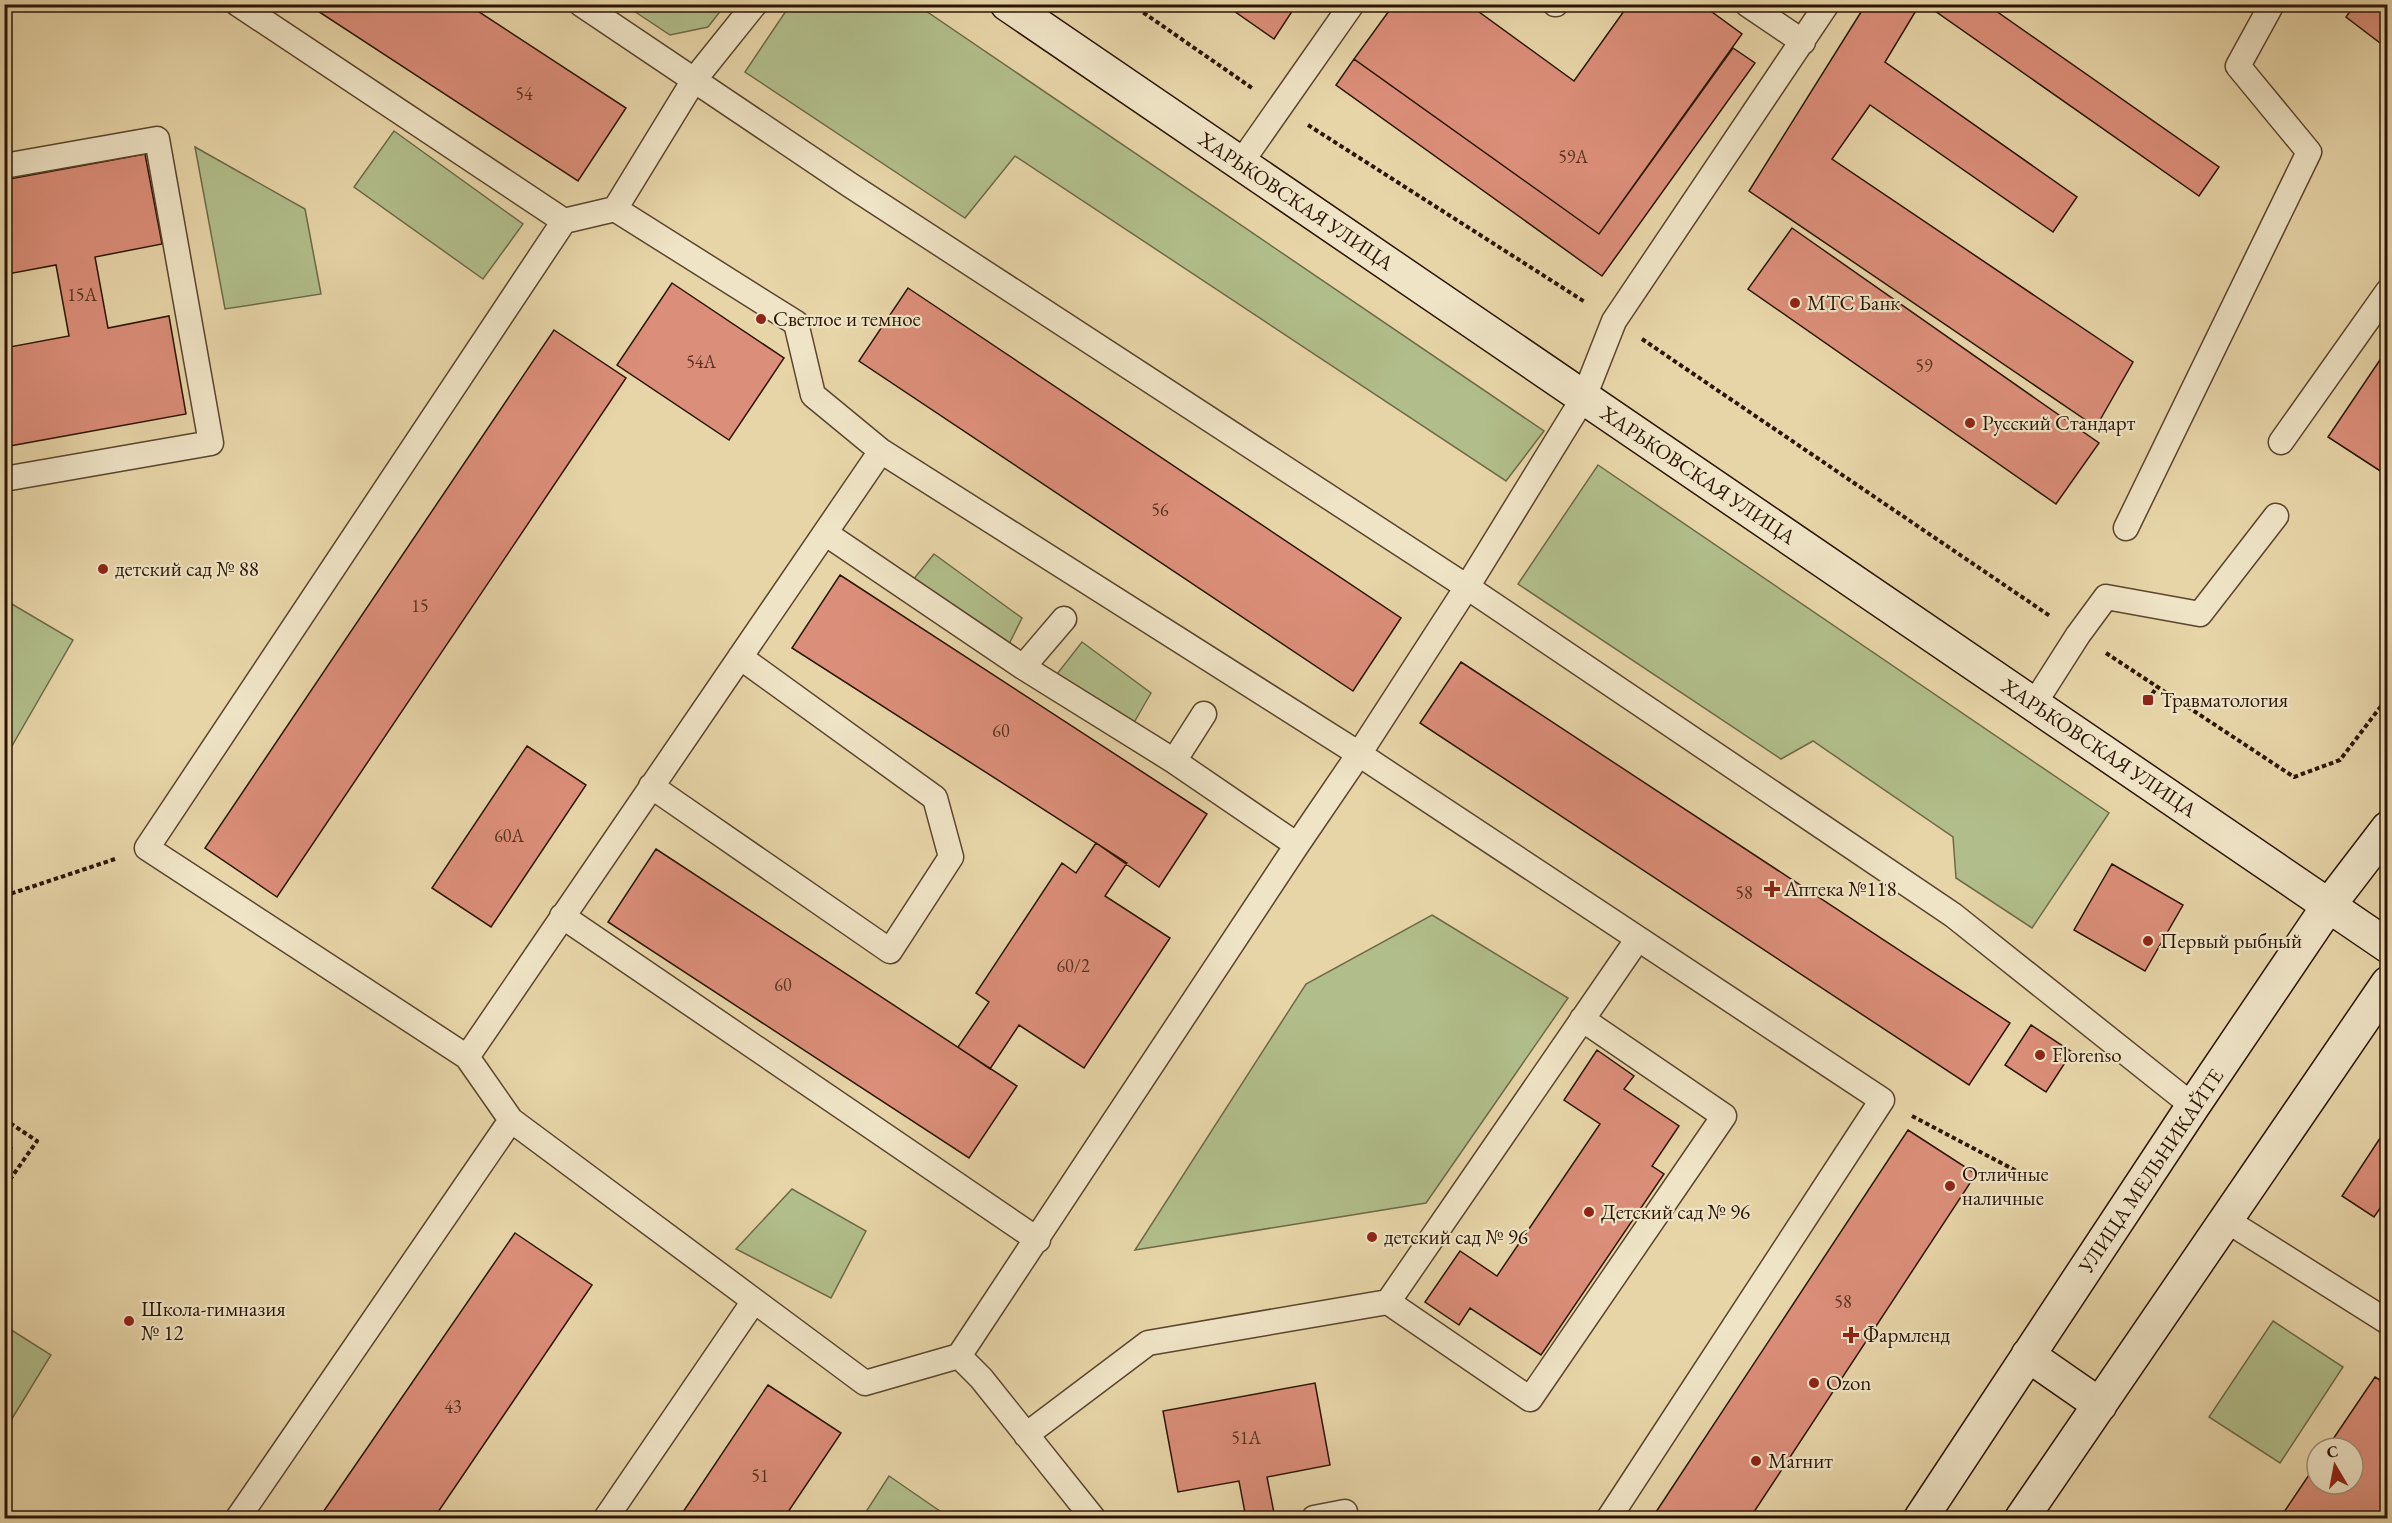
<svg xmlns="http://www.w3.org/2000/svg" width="2392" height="1523" viewBox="0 0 2392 1523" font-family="'EB Garamond',serif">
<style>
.green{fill:#b1be8b;stroke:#6e6a48;stroke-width:1.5}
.building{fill:#db8e79;stroke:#2c1504;stroke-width:1.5}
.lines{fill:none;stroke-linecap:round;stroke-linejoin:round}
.lane-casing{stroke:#5b452d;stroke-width:27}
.secondary-casing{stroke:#2c1504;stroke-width:36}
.path{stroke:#2c1504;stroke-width:4;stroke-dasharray:4.5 3;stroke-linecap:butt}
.lane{stroke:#efe4c6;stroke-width:24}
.secondary{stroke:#efe4c6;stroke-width:33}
.poi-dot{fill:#8f2418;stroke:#efe4c6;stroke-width:2}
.labels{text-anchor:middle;stroke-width:4.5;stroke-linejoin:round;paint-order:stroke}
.number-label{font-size:18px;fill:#583321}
.street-label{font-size:21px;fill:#2c1504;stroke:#efe4c6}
.poi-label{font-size:21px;fill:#2c1504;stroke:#efe4c6;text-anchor:start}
</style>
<rect width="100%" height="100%" fill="#e7d5a8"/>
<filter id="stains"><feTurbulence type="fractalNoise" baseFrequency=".00333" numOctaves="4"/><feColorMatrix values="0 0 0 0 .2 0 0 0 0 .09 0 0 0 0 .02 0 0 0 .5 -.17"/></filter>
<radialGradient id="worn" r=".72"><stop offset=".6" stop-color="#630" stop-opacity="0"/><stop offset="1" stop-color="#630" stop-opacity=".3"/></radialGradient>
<!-- green -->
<path class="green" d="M625,5L725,4V5L708,27L670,35Z
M790,5H917L1544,431L1506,481L1015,156L965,218L745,72Z
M394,131L523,224L483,279L354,187Z
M195,147L305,209L321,294L225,309Z
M1598,465L2109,813L2032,928L1956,878L1953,837L1813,741L1781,759L1518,584Z
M934,554L1022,618L1007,648L912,581Z
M5,600L73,640L5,758Z
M1082,642L1151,693L1132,726L1057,674Z
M1432,915L1568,998L1426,1203L1135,1250L1306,984Z
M792,1189L866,1231L831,1298L736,1249Z
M2273,1321L2343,1367L2280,1463L2209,1417Z
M5,1326L51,1355L5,1430Z
M889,1476L950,1518H862Z"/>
<!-- building -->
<path class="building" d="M307,4H467L626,108L578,181Z
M1224,4H1285L1293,10L1274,39Z
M1285,4H1297L1293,10Z
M1394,4H1468L1574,81L1629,4H1701L1742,34L1599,234L1354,59Z
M1866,4H1920L1885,62L2077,197L2053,232L1870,105L1832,159L2133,362L2096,427L1749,191Z
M1925,4H1986L2219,167L2199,196Z
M2355,4H2388V49L2346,17Z
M1733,48L1755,63L1602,276L1336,85L1354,59L1599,234Z
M145,154L162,244L95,257L108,328L169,316L186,414L4,447V348L69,336L56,265L8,274L4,255V180Z
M1792,228L2099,443L2056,504L1748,289Z
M672,283L784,358L729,440L617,365Z
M908,288L1401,618L1353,691L859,361Z
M554,330L626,378L277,897L205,848Z
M2388,348V476L2328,437Z
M840,575L1207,814L1159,887L1096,843L792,648Z
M1461,662L2010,1023L1969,1085L1420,723Z
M527,746L586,785L491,927L432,888Z
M1096,843L1127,863L1105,896L1170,938L1084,1068L1019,1025L990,1069L958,1047L989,1002L976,993L1062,863L1076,873Z
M656,849L1017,1086L969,1158L608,922Z
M2112,864L2183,905L2145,971L2074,930Z
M2031,1025L2072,1052L2046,1092L2005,1065Z
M1597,1050L1634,1076L1624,1089L1679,1126L1652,1166L1664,1174L1541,1355L1470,1308L1459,1325L1425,1302L1460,1251L1497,1276L1600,1124L1564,1100Z
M2388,1126V1197L2374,1217L2342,1196Z
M1908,1130L1976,1174L1750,1518H1652Z
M4,1143L12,1148L4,1159Z
M515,1233L592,1285L434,1518H319Z
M2375,1377L2388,1385V1518H2280L2317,1463V1484H2353V1448H2327Z
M1315,1383L1330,1465L1267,1477L1275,1518H1246L1239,1481L1178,1492L1163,1411Z
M768,1385L841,1433L784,1518H679Z"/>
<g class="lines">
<!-- lane casing -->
<g class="lane-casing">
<path id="lane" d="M238,4L564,221
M581,4L850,185L1467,587L1953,915L2193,1106
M1555,4H1556
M1747,4L1803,42
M1240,164L1352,4
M4,166L157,139L211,443L4,479
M615,209L796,323L813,395L881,451L467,1057L511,1120L865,1383L959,1356L1297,845L1359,754L1467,587L1584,397L1614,321L1827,4
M2281,442L2388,291
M881,451L1359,754L1882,1100L1609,1518
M2126,528L2309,152L2238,66L2272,4
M825,533L1023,667L1174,761L1204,714
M1023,667L1064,619
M2034,704L2078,635L2106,597L2200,614L2276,516
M1174,761L1297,845
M651,786L890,951L951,857L935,798L740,657
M562,916L1038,1240
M467,1057L147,848L564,221L615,209L694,80L755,4
M2226,1220L2388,1322
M1388,1302L1530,1399L1724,1116L1582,1019
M959,1356L981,1378L1093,1518
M1026,1435L1148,1343L1388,1302L1637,940
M238,1518L511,1120
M606,1518L754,1301
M1314,1518L1345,1512L1346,1518"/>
</g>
<!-- secondary casing -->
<g class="secondary-casing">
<path id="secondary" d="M1007,4L2388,946
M2028,1355L2100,1405
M1921,1518L2193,1106L2329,905L2388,828
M2022,1518L2388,983"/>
</g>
<!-- path -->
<path class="path" d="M1131,4L1252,88
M1308,125L1585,302
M1642,339L2050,616
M2106,653L2294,777L2340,760L2388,697
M2148,700L2157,687
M4,896L115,859
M1912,1116L2028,1177
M4,1119L37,1141L4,1188"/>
<!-- lane -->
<use href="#lane" class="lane"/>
<!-- secondary -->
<use href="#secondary" class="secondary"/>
</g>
<!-- markers -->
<g class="poi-dot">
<circle cx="1795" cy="303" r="6"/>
<circle cx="761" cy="319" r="6"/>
<circle cx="1970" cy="423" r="6"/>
<circle cx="103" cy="569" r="6"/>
<rect x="2142" y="694" width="12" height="12" rx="3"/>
<path d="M1769 880h6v6h6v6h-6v6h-6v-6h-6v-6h6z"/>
<circle cx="2148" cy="941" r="6"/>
<circle cx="2040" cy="1055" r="6"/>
<circle cx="1950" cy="1186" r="6"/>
<circle cx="1589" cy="1212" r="6"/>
<circle cx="1372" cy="1237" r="6"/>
<circle cx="129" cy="1321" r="6"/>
<path d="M1848 1326h6v6h6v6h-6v6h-6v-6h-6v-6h6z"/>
<circle cx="1814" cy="1383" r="6"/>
<circle cx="1756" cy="1461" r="6"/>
</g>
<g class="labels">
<!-- number labels -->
<g class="number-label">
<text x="524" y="100">54</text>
<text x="1573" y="163">59А</text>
<text x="82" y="301">15А</text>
<text x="701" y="368">54А</text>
<text x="1924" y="372">59</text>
<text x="1160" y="516">56</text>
<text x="420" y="612">15</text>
<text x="1001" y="737">60</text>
<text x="509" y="842">60А</text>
<text x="1744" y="899">58</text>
<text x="1073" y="972">60/2</text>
<text x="783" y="991">60</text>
<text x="1843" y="1308">58</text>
<text x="453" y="1413">43</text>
<text x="1246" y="1444">51А</text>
<text x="760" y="1482">51</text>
</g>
<!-- street labels -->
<g class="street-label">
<text transform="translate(1296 201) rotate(34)" y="7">ХАРЬКОВСКАЯ УЛИЦА</text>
<text transform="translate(1698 475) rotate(34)" y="7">ХАРЬКОВСКАЯ УЛИЦА</text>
<text transform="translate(2099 748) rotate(34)" y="7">ХАРЬКОВСКАЯ УЛИЦА</text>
<text transform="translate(2151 1171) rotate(-56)" y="7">УЛИЦА МЕЛЬНИКАЙТЕ</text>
</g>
<!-- poi labels -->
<g class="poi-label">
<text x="1807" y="310">МТС Банк</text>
<text x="773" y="326">Светлое и темное</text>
<text x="1982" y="430">Русский Стандарт</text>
<text x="115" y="576">детский сад № 88</text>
<text x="2160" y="707">Травматология</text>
<text x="1784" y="896">Аптека №118</text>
<text x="2160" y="948">Первый рыбный</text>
<text x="2052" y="1062">Florenso</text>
<text x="1962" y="1181">Отличные<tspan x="1962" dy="24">наличные</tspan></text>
<text x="1601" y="1219">Детский сад № 96</text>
<text x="1384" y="1244">детский сад № 96</text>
<text x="141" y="1316">Школа-гимназия<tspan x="141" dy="24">№ 12</tspan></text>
<text x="1863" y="1342">Фармленд</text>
<text x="1826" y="1390">Ozon</text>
<text x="1768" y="1468">Магнит</text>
</g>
</g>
<!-- margin -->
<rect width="2392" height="1523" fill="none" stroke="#e7d5a8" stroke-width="24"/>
<rect x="6" y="6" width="2380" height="1511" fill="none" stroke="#2c1504" stroke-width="3"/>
<rect x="12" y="12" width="2368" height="1499" fill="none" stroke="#2c1504" stroke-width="1.5"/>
<!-- north arrow -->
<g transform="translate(2335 1466) rotate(350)"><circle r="28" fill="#efe4c6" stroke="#a19178" stroke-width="1.5"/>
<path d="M0-4.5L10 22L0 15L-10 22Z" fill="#8f2418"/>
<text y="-9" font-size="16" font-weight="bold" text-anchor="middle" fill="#2c1504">С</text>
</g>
<rect width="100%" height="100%" filter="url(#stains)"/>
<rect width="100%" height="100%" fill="url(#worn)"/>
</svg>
